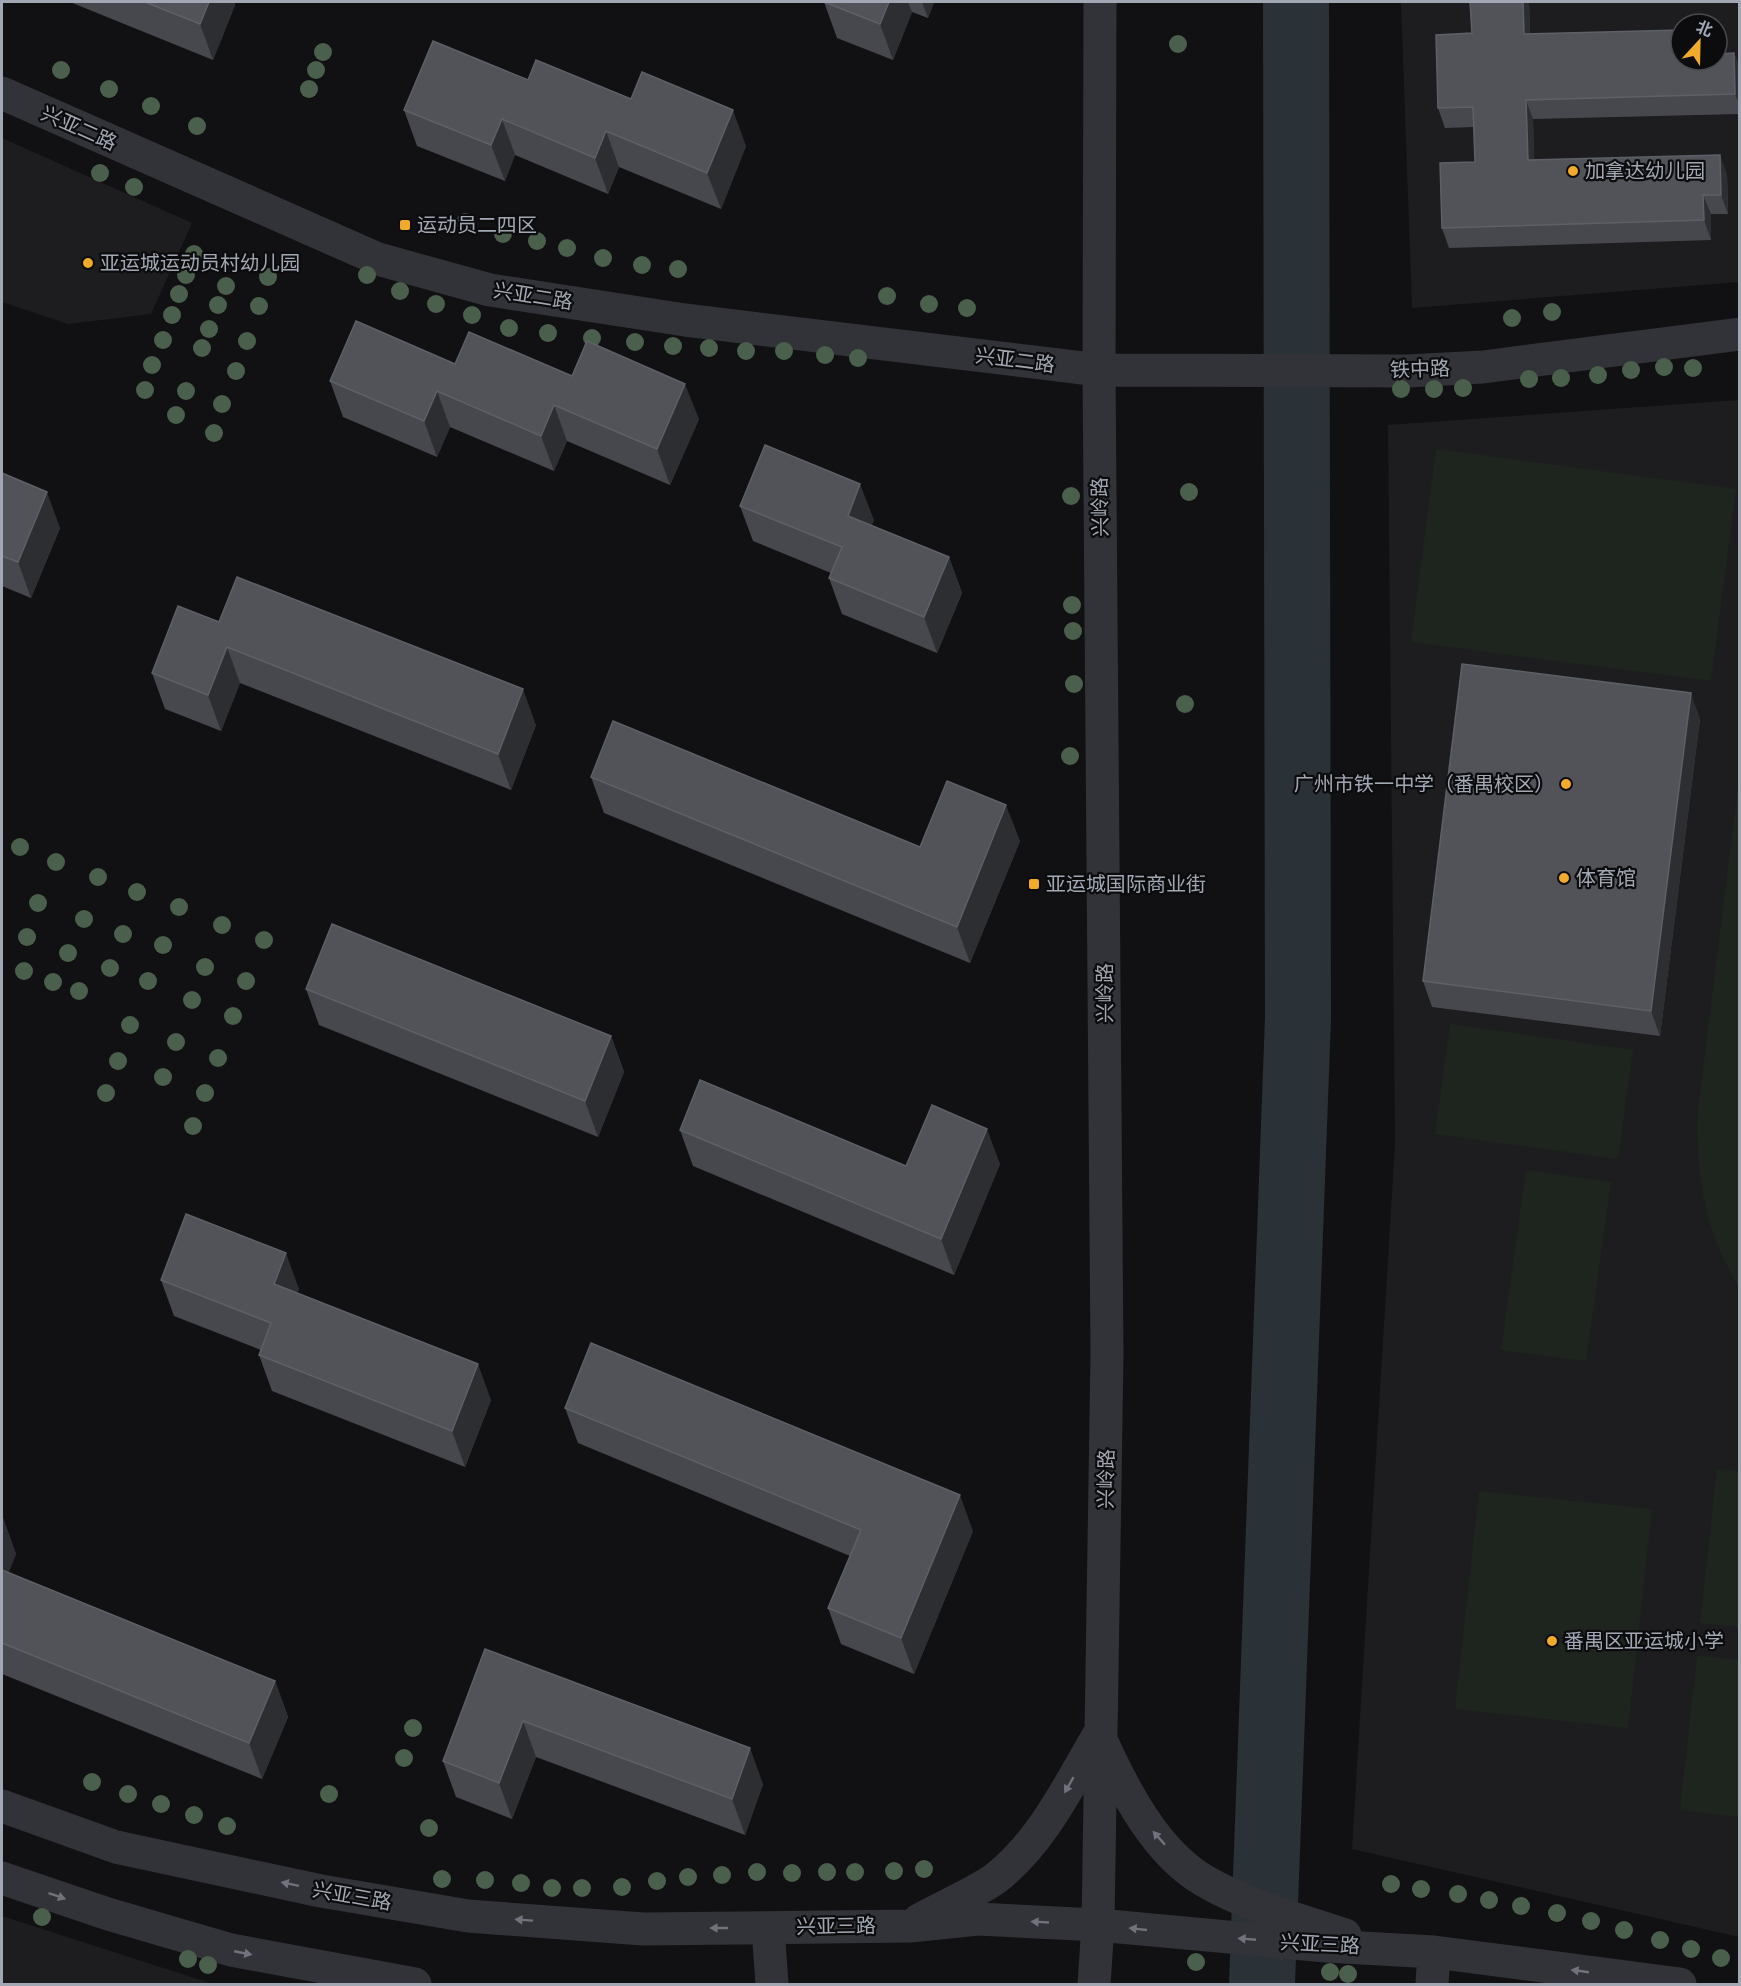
<svg xmlns="http://www.w3.org/2000/svg" width="1741" height="1986" viewBox="0 0 1741 1986" font-family="Raleway,'Noto Sans SC',sans-serif">
<style>
.built{fill:#1d1d20;fill-rule:evenodd}
.green{fill:#1d251e}
.lines{fill:none;stroke-linecap:round;stroke-linejoin:round}
.river{stroke:#2a3238;stroke-width:66}
.minor{stroke:#323338;stroke-width:33}
.tree{fill:#4a5f4c}
.wall{fill:#47484e}
.shaded-wall{fill:#2d2e32}
.building{fill:#515359;stroke:#5d6067;stroke-width:1.5}
.oneway{fill:#70737c}
.poi-dot{fill:#f1aa2a;stroke:#0c0c0e;stroke-width:2}
.labels{text-anchor:middle;stroke-width:4.5;stroke-linejoin:round;paint-order:stroke}
.street-label{font-size:20px;fill:#a2a8b3;stroke:#0c0c0e}
.poi-label{font-size:20px;fill:#a2a8b3;stroke:#0c0c0e;text-anchor:start}
</style>
<rect width="100%" height="100%" fill="#111113"/>
<!-- built -->
<path class="built" d="M1401,2H1739V282L1412,308ZM1681,24H1717V60H1681Z
M2,138L192,223L151,314L68,324L2,302Z
M1739,400V1937L1352,1849L1395,1144L1388,425Z
M2,1916L213,1984H2Z"/>
<!-- green -->
<path class="green" d="M1436,449L1736,489L1711,681L1411,642Z
M1739,778V1287C1704,1229 1696,1177 1698,1110Z
M1450,1024L1633,1050L1618,1159L1435,1134Z
M1526,1170L1611,1182L1586,1361L1501,1350Z
M1717,1469L1739,1471V1627L1700,1623Z
M1479,1491L1652,1509L1628,1728L1455,1709Z
M1697,1656L1739,1660V1817L1680,1810Z"/>
<g class="lines">
<!-- river -->
<path class="river" d="M1262,1984L1298,1018L1296,2"/>
<!-- minor -->
<path class="minor" d="M2,93L378,259L490,290L685,320L1099,370L1407,371L1483,367L1740,334
M1103,1744C1125,1792 1156,1852 1203,1880C1247,1906 1297,1919 1345,1935
M2,1806L116,1847L321,1891L468,1916L643,1929L910,1926L978,1919L1098,1925L1326,1946L1434,1952L1680,1984
M2,1878L108,1914L231,1950L415,1984
M919,1920C942,1907 977,1892 996,1878C1042,1842 1069,1785 1098,1736
M768,1928L772,1984
M1094,1984L1098,1925L1107,1354L1099,370L1100,2
M1432,1984L1434,1952"/>
</g>
<!-- trees -->
<g class="tree">
<circle cx="1178" cy="44" r="9"/>
<circle cx="323" cy="52" r="9"/>
<circle cx="61" cy="70" r="9"/>
<circle cx="316" cy="70" r="9"/>
<circle cx="109" cy="89" r="9"/>
<circle cx="309" cy="89" r="9"/>
<circle cx="151" cy="106" r="9"/>
<circle cx="197" cy="126" r="9"/>
<circle cx="100" cy="173" r="9"/>
<circle cx="134" cy="187" r="9"/>
<circle cx="465" cy="222" r="9"/>
<circle cx="503" cy="234" r="9"/>
<circle cx="537" cy="241" r="9"/>
<circle cx="567" cy="248" r="9"/>
<circle cx="194" cy="254" r="9"/>
<circle cx="603" cy="258" r="9"/>
<circle cx="642" cy="265" r="9"/>
<circle cx="678" cy="269" r="9"/>
<circle cx="186" cy="275" r="9"/>
<circle cx="367" cy="275" r="9"/>
<circle cx="268" cy="277" r="9"/>
<circle cx="226" cy="286" r="9"/>
<circle cx="400" cy="291" r="9"/>
<circle cx="179" cy="294" r="9"/>
<circle cx="887" cy="296" r="9"/>
<circle cx="436" cy="304" r="9"/>
<circle cx="929" cy="304" r="9"/>
<circle cx="218" cy="305" r="9"/>
<circle cx="259" cy="306" r="9"/>
<circle cx="967" cy="308" r="9"/>
<circle cx="1552" cy="312" r="9"/>
<circle cx="172" cy="315" r="9"/>
<circle cx="472" cy="315" r="9"/>
<circle cx="1512" cy="318" r="9"/>
<circle cx="509" cy="328" r="9"/>
<circle cx="209" cy="329" r="9"/>
<circle cx="548" cy="333" r="9"/>
<circle cx="592" cy="338" r="9"/>
<circle cx="163" cy="340" r="9"/>
<circle cx="247" cy="341" r="9"/>
<circle cx="635" cy="342" r="9"/>
<circle cx="673" cy="346" r="9"/>
<circle cx="202" cy="348" r="9"/>
<circle cx="709" cy="348" r="9"/>
<circle cx="746" cy="351" r="9"/>
<circle cx="784" cy="351" r="9"/>
<circle cx="825" cy="355" r="9"/>
<circle cx="858" cy="358" r="9"/>
<circle cx="152" cy="365" r="9"/>
<circle cx="1664" cy="367" r="9"/>
<circle cx="1693" cy="368" r="9"/>
<circle cx="1631" cy="370" r="9"/>
<circle cx="236" cy="371" r="9"/>
<circle cx="1598" cy="375" r="9"/>
<circle cx="1561" cy="378" r="9"/>
<circle cx="1529" cy="379" r="9"/>
<circle cx="1463" cy="388" r="9"/>
<circle cx="1401" cy="389" r="9"/>
<circle cx="1434" cy="389" r="9"/>
<circle cx="145" cy="390" r="9"/>
<circle cx="186" cy="391" r="9"/>
<circle cx="222" cy="404" r="9"/>
<circle cx="176" cy="415" r="9"/>
<circle cx="214" cy="433" r="9"/>
<circle cx="1189" cy="492" r="9"/>
<circle cx="1071" cy="496" r="9"/>
<circle cx="1072" cy="605" r="9"/>
<circle cx="1073" cy="631" r="9"/>
<circle cx="1074" cy="684" r="9"/>
<circle cx="1185" cy="704" r="9"/>
<circle cx="1070" cy="756" r="9"/>
<circle cx="20" cy="847" r="9"/>
<circle cx="56" cy="862" r="9"/>
<circle cx="98" cy="877" r="9"/>
<circle cx="137" cy="892" r="9"/>
<circle cx="38" cy="903" r="9"/>
<circle cx="179" cy="907" r="9"/>
<circle cx="84" cy="919" r="9"/>
<circle cx="222" cy="925" r="9"/>
<circle cx="123" cy="934" r="9"/>
<circle cx="27" cy="937" r="9"/>
<circle cx="264" cy="940" r="9"/>
<circle cx="163" cy="945" r="9"/>
<circle cx="68" cy="953" r="9"/>
<circle cx="205" cy="967" r="9"/>
<circle cx="110" cy="968" r="9"/>
<circle cx="24" cy="971" r="9"/>
<circle cx="148" cy="981" r="9"/>
<circle cx="246" cy="981" r="9"/>
<circle cx="53" cy="982" r="9"/>
<circle cx="79" cy="991" r="9"/>
<circle cx="192" cy="1000" r="9"/>
<circle cx="233" cy="1016" r="9"/>
<circle cx="130" cy="1025" r="9"/>
<circle cx="176" cy="1042" r="9"/>
<circle cx="218" cy="1058" r="9"/>
<circle cx="118" cy="1061" r="9"/>
<circle cx="163" cy="1077" r="9"/>
<circle cx="106" cy="1093" r="9"/>
<circle cx="205" cy="1093" r="9"/>
<circle cx="193" cy="1126" r="9"/>
<circle cx="413" cy="1728" r="9"/>
<circle cx="404" cy="1758" r="9"/>
<circle cx="92" cy="1782" r="9"/>
<circle cx="128" cy="1794" r="9"/>
<circle cx="329" cy="1794" r="9"/>
<circle cx="161" cy="1804" r="9"/>
<circle cx="194" cy="1815" r="9"/>
<circle cx="227" cy="1826" r="9"/>
<circle cx="429" cy="1828" r="9"/>
<circle cx="924" cy="1869" r="9"/>
<circle cx="894" cy="1871" r="9"/>
<circle cx="757" cy="1872" r="9"/>
<circle cx="827" cy="1872" r="9"/>
<circle cx="855" cy="1872" r="9"/>
<circle cx="792" cy="1873" r="9"/>
<circle cx="722" cy="1875" r="9"/>
<circle cx="688" cy="1877" r="9"/>
<circle cx="442" cy="1879" r="9"/>
<circle cx="485" cy="1880" r="9"/>
<circle cx="657" cy="1881" r="9"/>
<circle cx="521" cy="1883" r="9"/>
<circle cx="1391" cy="1884" r="9"/>
<circle cx="622" cy="1887" r="9"/>
<circle cx="552" cy="1888" r="9"/>
<circle cx="582" cy="1888" r="9"/>
<circle cx="1421" cy="1889" r="9"/>
<circle cx="1458" cy="1894" r="9"/>
<circle cx="1489" cy="1900" r="9"/>
<circle cx="1521" cy="1906" r="9"/>
<circle cx="1557" cy="1913" r="9"/>
<circle cx="42" cy="1917" r="9"/>
<circle cx="1591" cy="1921" r="9"/>
<circle cx="1624" cy="1930" r="9"/>
<circle cx="1660" cy="1940" r="9"/>
<circle cx="1691" cy="1949" r="9"/>
<circle cx="1721" cy="1958" r="9"/>
<circle cx="188" cy="1959" r="9"/>
<circle cx="1196" cy="1962" r="9"/>
<circle cx="208" cy="1965" r="9"/>
<circle cx="1330" cy="1972" r="9"/>
<circle cx="1348" cy="1974" r="9"/>
</g>
<!-- wall -->
<path class="wall" d="M70,2H234L235,5L213,60Z
M824,2H934L928,18L912,12L893,60L837,38Z
M1470,2H1529L1530,34L1717,60V35L1722,48V54L1734,53L1740,69V114L1533,119L1534,160L1727,174L1728,214H1711V240L1449,248L1442,228L1475,162L1474,127L1445,128L1438,108L1472,33Z
M528,80L746,146L721,209L619,167L608,194L515,155L505,181L417,146L404,110Z
M455,364L572,376L699,419L670,485L567,441L554,471L450,427L437,457L343,417L330,381Z
M2,473L60,528L31,598L2,586Z
M740,506L874,520L871,525L949,557L962,593L937,653L842,614L829,578L831,573L753,541Z
M219,622L536,725L511,790L240,683L221,731L165,709L152,673Z
M1700,719L1660,1036L1432,1007L1423,981Z
M591,777L920,847L1020,841L970,963L604,813Z
M306,989L611,1036L624,1072L598,1137L319,1025Z
M680,1130L906,1166L1000,1164L954,1275L693,1166Z
M161,1280L299,1289L297,1293L491,1400L465,1467L272,1391L259,1355L261,1350L174,1316Z
M565,1408L973,1531L914,1674L841,1644L828,1608L850,1556L578,1443Z
M2,1517L3,1518L16,1554L8,1573L275,1681L288,1717L262,1779L2,1674Z
M485,1649L763,1784L745,1835L536,1757L512,1819L456,1797L443,1761Z"/>
<!-- shaded-wall -->
<path class="shaded-wall" d="M209,2H234L235,5L213,60L200,24Z
M889,2H908L912,12L893,60L880,24Z
M922,2H934L928,18Z
M1523,2H1529L1531,54L1524,34Z
M1717,35L1722,48L1723,73L1717,57Z
M1734,53L1740,69V106L1735,94Z
M1526,100L1533,119L1535,180L1528,160Z
M733,110L746,146L721,209L707,173Z
M502,119L515,155L505,181L491,145Z
M606,131L619,167L608,194L595,158Z
M1720,155L1727,174L1728,214L1721,195Z
M1703,195L1711,214V240L1704,220Z
M685,384L699,419L670,485L657,449Z
M437,391L450,427L437,457L424,421Z
M554,405L567,441L554,471L541,436Z
M860,484L874,520L861,552L848,516Z
M47,492L60,528L31,598L18,562Z
M949,557L962,593L937,653L924,617Z
M227,647L240,683L221,731L208,695Z
M523,689L536,725L511,790L498,754Z
M1691,693L1700,719L1660,1036L1651,1011Z
M1006,805L1020,841L970,963L957,927Z
M611,1036L624,1072L598,1137L585,1101Z
M987,1129L1000,1164L954,1275L941,1239Z
M286,1253L299,1289L287,1320L274,1284Z
M478,1364L491,1400L465,1467L452,1431Z
M960,1495L973,1531L914,1674L901,1638Z
M3,1518L16,1554L2,1590V1521Z
M275,1681L288,1717L262,1779L249,1743Z
M523,1721L536,1757L512,1819L499,1783Z
M750,1748L763,1784L745,1835L732,1799Z"/>
<!-- building -->
<path class="building" d="M145,2H209L200,24Z
M824,2H889L880,24Z
M1470,2H1523L1524,34L1681,30V60H1717V54L1734,53L1735,94L1526,100L1528,160L1720,155L1721,195H1703L1704,220L1442,228L1440,163L1475,162L1473,107L1438,108L1436,35L1472,33Z
M433,41L528,80L536,60L631,99L642,72L733,110L707,173L606,131L595,158L502,119L491,145L404,110Z
M356,321L455,364L469,332L572,376L587,341L685,384L657,449L554,405L541,436L437,391L424,421L330,381Z
M765,445L860,484L848,516L949,557L924,617L829,578L842,547L740,506Z
M2,473L47,492L18,562L2,556Z
M237,577L523,689L498,754L227,647L208,695L152,673L178,606L219,622Z
M1462,664L1691,693L1651,1011L1423,981Z
M613,721L920,847L947,781L1006,805L957,927L591,777Z
M332,924L611,1036L585,1101L306,989Z
M700,1080L906,1166L932,1105L987,1129L941,1239L680,1130Z
M186,1214L286,1253L274,1284L478,1364L452,1431L259,1355L271,1323L161,1280Z
M591,1343L960,1495L901,1638L828,1608L861,1530L565,1408Z
M2,1570L275,1681L249,1743L2,1643Z
M485,1649L750,1748L732,1799L523,1721L499,1783L443,1761Z"/>
<!-- one-way arrows -->
<defs><path id="oneway-solid" d="M-6-.8H1V-3.2L6.5 0L1 3.2V.8H-6Z" transform="scale(1.5)"/></defs>
<g class="oneway">
<use href="#oneway-solid" transform="translate(1069 1785) rotate(120)"/>
<use href="#oneway-solid" transform="translate(1159 1838) rotate(-132)"/>
<use href="#oneway-solid" transform="translate(290 1884) rotate(-168)"/>
<use href="#oneway-solid" transform="translate(57 1896) rotate(19)"/>
<use href="#oneway-solid" transform="translate(524 1920) rotate(-176)"/>
<use href="#oneway-solid" transform="translate(1040 1922) rotate(-177)"/>
<use href="#oneway-solid" transform="translate(719 1928) rotate(180)"/>
<use href="#oneway-solid" transform="translate(1138 1929) rotate(-174)"/>
<use href="#oneway-solid" transform="translate(1247 1939) rotate(-175)"/>
<use href="#oneway-solid" transform="translate(243 1953) rotate(11)"/>
<use href="#oneway-solid" transform="translate(1580 1971) rotate(-172)"/>
</g>
<!-- markers -->
<g class="poi-dot">
<circle cx="1573" cy="171" r="6"/>
<rect x="399" y="219" width="12" height="12" rx="3"/>
<circle cx="88" cy="263" r="6"/>
<circle cx="1566" cy="784" r="6"/>
<circle cx="1564" cy="878" r="6"/>
<rect x="1028" y="878" width="12" height="12" rx="3"/>
<circle cx="1552" cy="1641" r="6"/>
</g>
<g class="labels">
<!-- street labels -->
<g class="street-label">
<text transform="translate(79 128) rotate(24)" y="7">兴亚二路</text>
<text transform="translate(533 296) rotate(9)" y="7">兴亚二路</text>
<text transform="translate(1015 360) rotate(7)" y="7">兴亚二路</text>
<text transform="translate(1420 369) rotate(-2)" y="7">铁中路</text>
<text transform="translate(1100 507) rotate(-91)" y="7">兴岭路</text>
<text transform="translate(1105 993) rotate(-90)" y="7">兴岭路</text>
<text transform="translate(1106 1479) rotate(-89)" y="7">兴岭路</text>
<text transform="translate(352 1896) rotate(10)" y="7">兴亚三路</text>
<text transform="translate(836 1926) rotate(-1)" y="7">兴亚三路</text>
<text transform="translate(1320 1944) rotate(3)" y="7">兴亚三路</text>
</g>
<!-- poi labels -->
<g class="poi-label">
<text x="1585" y="178">加拿达幼儿园</text>
<text x="417" y="232">运动员二四区</text>
<text x="100" y="270">亚运城运动员村幼儿园</text>
<text x="1554" y="791" text-anchor="end">广州市铁一中学（番禺校区）</text>
<text x="1576" y="885">体育馆</text>
<text x="1046" y="891">亚运城国际商业街</text>
<text x="1564" y="1648">番禺区亚运城小学</text>
</g>
</g>
<!-- border -->
<rect width="1741" height="1986" fill="none" stroke="#a2a8b3" stroke-width="6"/>
<!-- north arrow -->
<g transform="translate(1699 42) rotate(22)"><circle r="28" fill="#0c0c0e" stroke="#484a50" stroke-width="1.5"/>
<path d="M0-4.5L10 22L0 15L-10 22Z" fill="#f1aa2a"/>
<text y="-9" font-size="16" font-weight="bold" text-anchor="middle" fill="#a2a8b3">北</text>
</g>
</svg>
